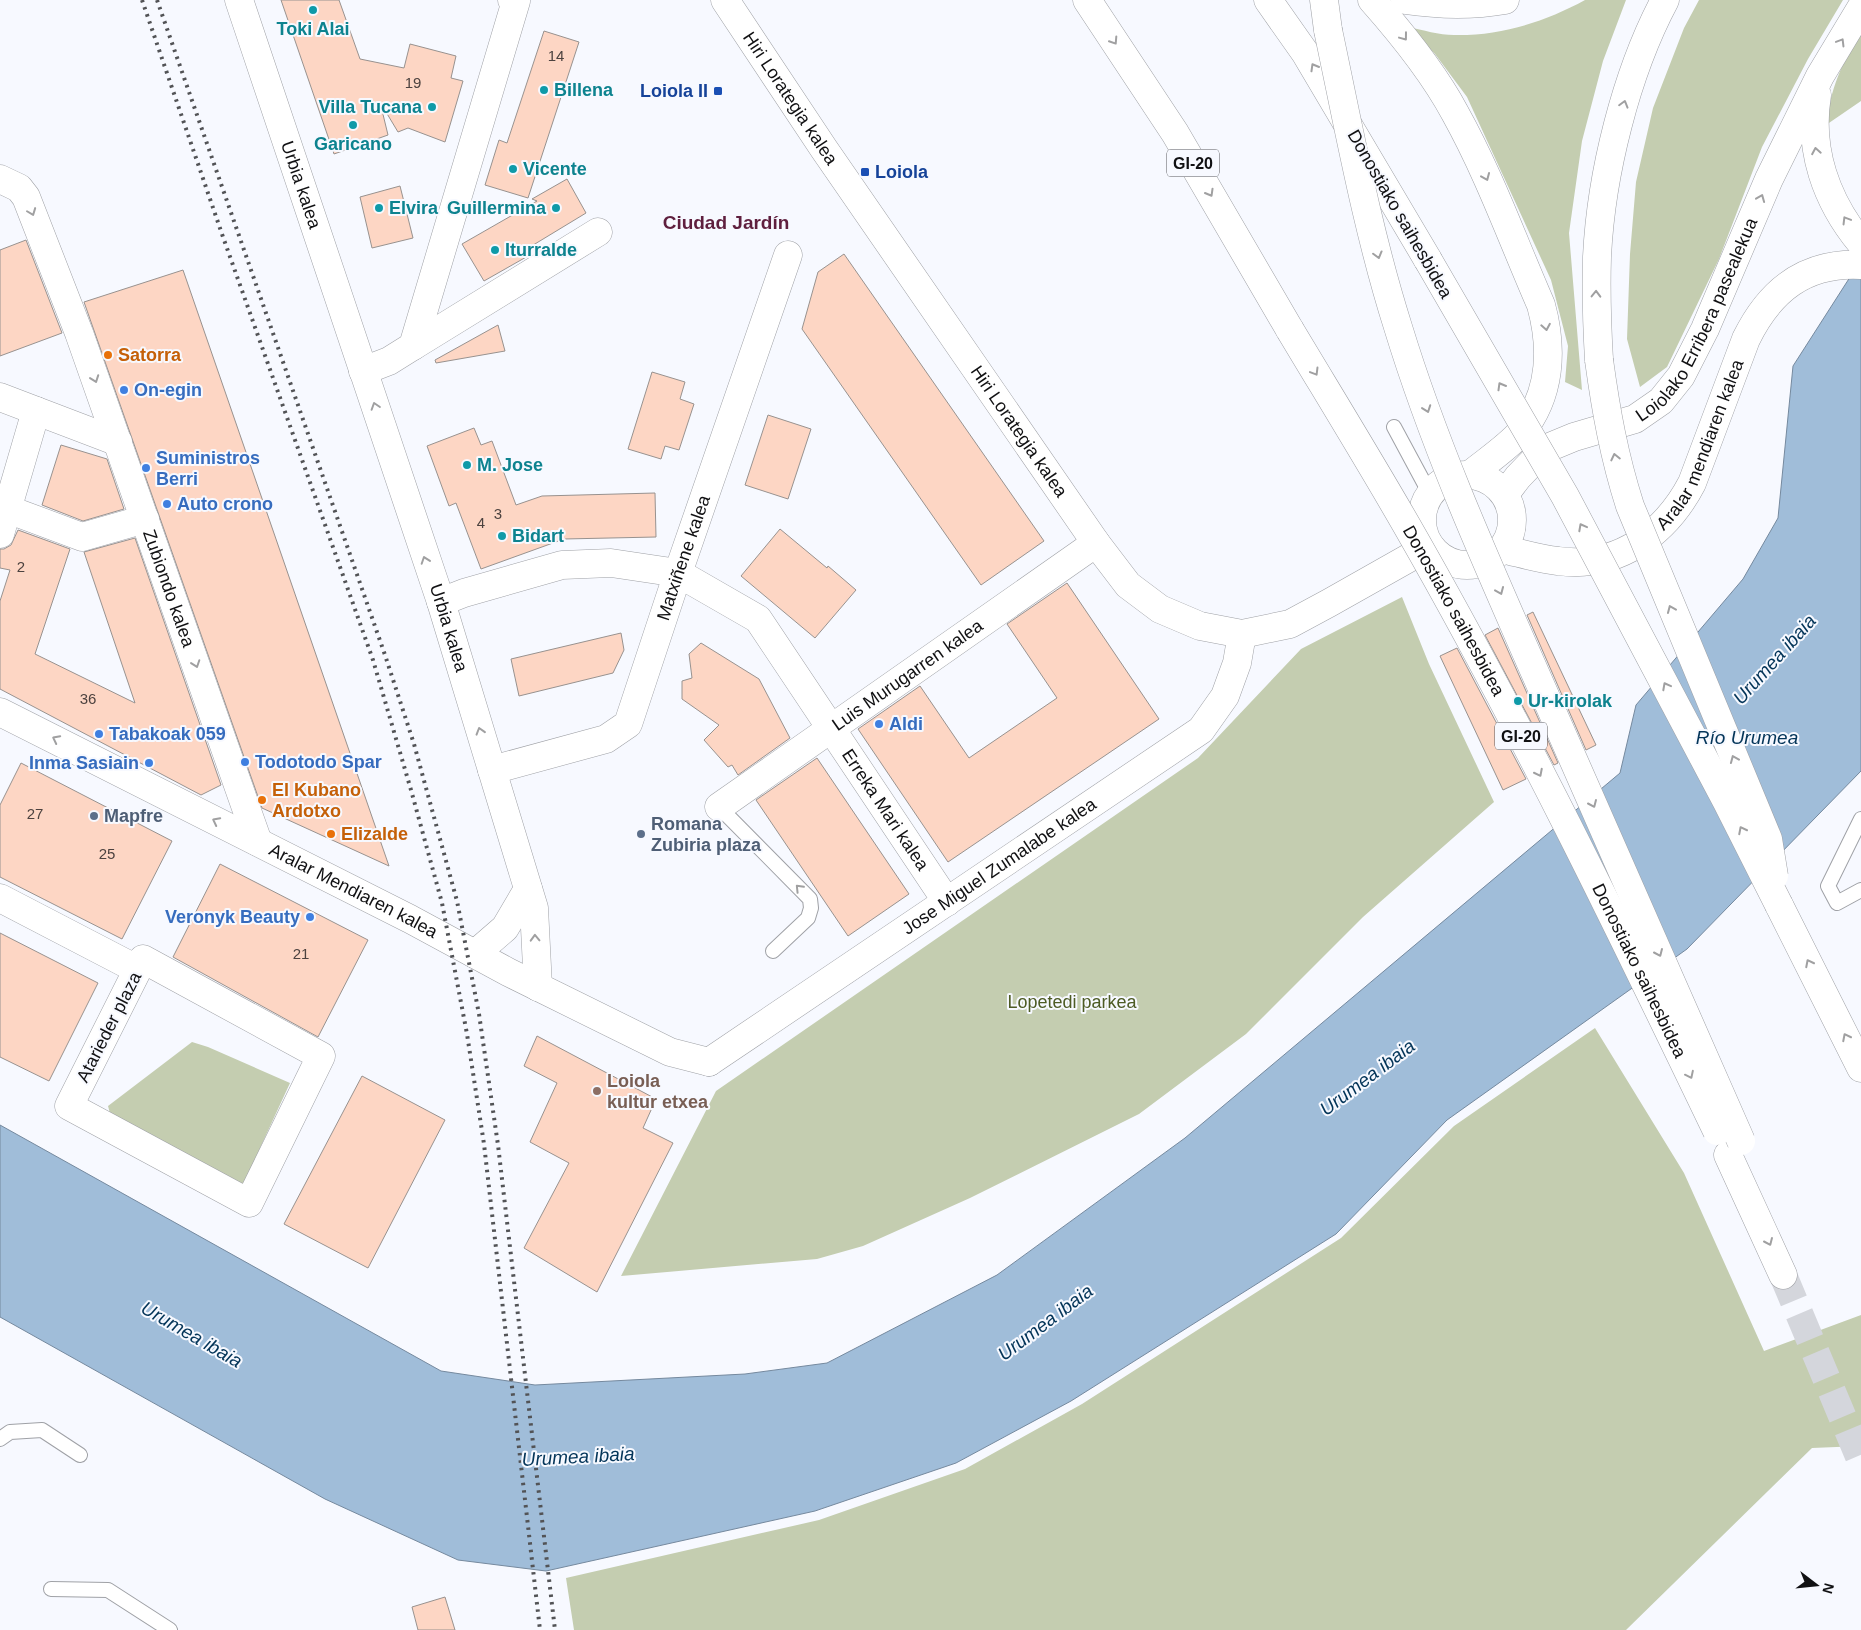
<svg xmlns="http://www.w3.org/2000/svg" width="1861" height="1630" viewBox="0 0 1861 1630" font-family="Helvetica,sans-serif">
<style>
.green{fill:#c4cdb0}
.water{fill:#a0bdd9;stroke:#75899e}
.building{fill:#fdd6c4;stroke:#98928f}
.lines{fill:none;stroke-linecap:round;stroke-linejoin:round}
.highway-tunnel{stroke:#d4d6dc;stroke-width:28;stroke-dasharray:28 14;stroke-linecap:butt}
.lane-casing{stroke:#9fa1a6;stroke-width:16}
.street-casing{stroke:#9fa1a6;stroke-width:29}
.secondary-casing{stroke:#9fa1a6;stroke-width:29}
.highway-casing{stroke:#9fa1a6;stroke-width:29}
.lane{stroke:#fff;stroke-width:14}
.street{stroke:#fff;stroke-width:28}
.secondary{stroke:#fff;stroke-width:28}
.highway{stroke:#fff;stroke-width:28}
.rail{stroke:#525356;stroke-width:4;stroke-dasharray:2.5 5;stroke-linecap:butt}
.highway-bridge-casing{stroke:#9fa1a6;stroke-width:29;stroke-linecap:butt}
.highway-bridge{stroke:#fff;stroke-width:28}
.oneway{stroke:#a0a0a1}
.culture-dot{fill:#0f9aa8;stroke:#f7f9ff;stroke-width:2}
.transit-dot{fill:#1a4fb4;stroke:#f7f9ff;stroke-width:2}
.food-dot{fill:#e8710a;stroke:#f7f9ff;stroke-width:2}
.shop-dot{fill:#3f7fe0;stroke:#f7f9ff;stroke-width:2}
.service-dot{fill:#5c6f8a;stroke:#f7f9ff;stroke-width:2}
.education-dot{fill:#8d6e63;stroke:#f7f9ff;stroke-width:2}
.labels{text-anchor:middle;stroke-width:4;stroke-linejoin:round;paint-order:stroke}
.number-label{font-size:15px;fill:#4c423f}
.shield{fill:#f7f9ff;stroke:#56575a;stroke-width:1}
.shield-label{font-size:16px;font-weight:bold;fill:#111113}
.culture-label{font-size:18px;font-weight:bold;fill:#0d838f;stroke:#f7f9ff;text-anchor:start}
.transit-label{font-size:18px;font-weight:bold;fill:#164399;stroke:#f7f9ff;text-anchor:end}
.street-label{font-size:18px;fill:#111113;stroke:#f7f9ff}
.food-label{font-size:18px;font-weight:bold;fill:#c56008;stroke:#f7f9ff;text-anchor:start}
.shop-label{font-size:18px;font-weight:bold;fill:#366cbe;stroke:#f7f9ff;text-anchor:start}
.service-label{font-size:18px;font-weight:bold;fill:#4e5e75;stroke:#f7f9ff;text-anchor:start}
.park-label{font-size:18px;fill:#4d5b24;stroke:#f7f9ff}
.education-label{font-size:18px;font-weight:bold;fill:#785e54;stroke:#f7f9ff;text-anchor:start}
.neighbourhood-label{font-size:19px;font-weight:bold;fill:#5f1f3e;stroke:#f7f9ff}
.water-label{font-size:19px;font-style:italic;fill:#043559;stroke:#f7f9ff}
</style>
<rect width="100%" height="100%" fill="#f7f9ff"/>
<!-- green -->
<path class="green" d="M1585,0H1626L1603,61L1582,141L1569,233L1582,390L1565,382L1568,346L1551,280L1467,97L1435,54L1408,27C1423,30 1439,35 1454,35C1500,36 1545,22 1585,0Z
M1699,0H1843L1808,59L1762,147L1719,259L1667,367L1640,387L1627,339L1630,254L1636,182L1653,108L1684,28Z
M1861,32V101L1826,125C1831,88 1841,64 1861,32Z
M1402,597L1429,664L1494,802L1363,917L1246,1034L1139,1114L970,1198L863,1246L817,1259L621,1276L716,1091L1198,758L1301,649Z
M1595,1028L1684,1173L1764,1351L1861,1315V1446L1812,1448L1626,1630H574L566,1578L819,1520L965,1469L1082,1404L1341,1238L1454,1126Z
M192,1042L208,1047L290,1083L260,1148L249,1203L115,1132L108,1106Z"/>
<!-- water -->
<path class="water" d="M1861,260V771L1687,949L1447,1120L1336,1234L1071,1401L956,1463L815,1511L546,1571L458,1560L325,1499L0,1317V1125L441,1371L535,1385L745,1374L827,1363L997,1275L1185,1138L1620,773L1636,705L1743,579L1778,518L1793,366Z"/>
<!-- building -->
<path class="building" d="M281,0H339L360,59L404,68L410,44L456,56L451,78L463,81L445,142L408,128L398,132L380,102L388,135L334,154Z
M544,31L579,42L528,198L485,185L499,140L507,143Z
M567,179L586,213L525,250L528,256L484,281L462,244L537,201L532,199Z
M400,186L413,238L372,248L360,197Z
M26,240L62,333L0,356V250Z
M844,254L1044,541L981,585L802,329L818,272Z
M183,270L389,866L262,808L84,302Z
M498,325L505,351L436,363L435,360Z
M652,372L685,382L680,399L694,404L679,450L665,446L661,459L628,449Z
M768,415L811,429L788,499L745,485Z
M474,428L481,445L492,441L516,505L542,496L655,493L656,537L564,539L481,569L456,503L449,506L427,446Z
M61,445L107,459L124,509L83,521L42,505Z
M780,529L827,568L828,566L856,590L815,638L741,576Z
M18,530L70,549L35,654L135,703L84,552L135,538L221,785L201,795L0,689V601L10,570L0,568V549H4L11,545Z
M1067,583L1159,719L948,862L858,729L920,686L969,758L1057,698L1007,624Z
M1533,612L1596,745L1586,750L1527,615Z
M1498,628L1558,763L1554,765L1485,635Z
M621,633L624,650L613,673L519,696L511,659Z
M701,643L759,679L790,738L738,775L732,765L728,767L704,740L719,725L682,699V681L692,678L689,654Z
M1457,648L1526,779L1503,790L1440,656Z
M817,758L909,894L848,936L756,800Z
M21,763L172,841L122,939L0,877V805Z
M220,864L368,940L318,1037L173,957Z
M0,933L98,983L49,1081L0,1057Z
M537,1036L656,1099L643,1128L673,1143L597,1292L524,1248L569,1163L530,1142L557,1083L524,1066Z
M362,1076L445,1120L368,1268L284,1224Z
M445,1597L455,1630H418L412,1607Z"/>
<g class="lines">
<!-- highway-tunnel -->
<path class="highway-tunnel" d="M1783,1275L1861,1461"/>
<!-- lane casing -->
<g class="lane-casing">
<path id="lane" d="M1394,427L1430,494
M719,807L810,899L811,908L808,918L773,951
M1861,819L1828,886L1837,903L1861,890
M0,1439L10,1432L42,1430L80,1455
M51,1589L108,1590L170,1630"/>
</g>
<!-- street casing -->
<g class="street-casing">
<g id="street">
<path id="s1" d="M239,0L441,602L492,770L534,908L538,987"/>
<path id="s2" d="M725,0L824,149L1096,543L1128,585L1160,609L1200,626L1242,634L1290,624L1329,603L1430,546"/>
<path id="s3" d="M0,179L19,188L26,197L79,333L258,842"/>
<path d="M413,346L598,232"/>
<path d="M363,371L389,361L413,346L516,1L512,0"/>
<path d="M0,397L118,442"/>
<path d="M7,509L82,537L145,519"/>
<path d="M0,534L36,411"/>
<path id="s4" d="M441,602L464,593L562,565L611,563L678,573L758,619L947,902"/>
<path id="s5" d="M492,770L606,739L628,724L678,573L788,255"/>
<path id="s6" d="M719,807L1096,543"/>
<path d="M0,898L127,964"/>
<path d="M475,954L505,928L528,889"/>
<path d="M143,959L321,1056L249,1203L69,1106Z"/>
<path id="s7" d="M709,1062L1201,730L1225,696L1237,663L1242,634"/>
</g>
</g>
<!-- secondary casing -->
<g class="secondary-casing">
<g id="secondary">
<path d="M1372,0C1403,35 1433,72 1455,113C1489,174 1513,241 1541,305C1553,349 1551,395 1521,432C1508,447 1487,461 1471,474"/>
<path d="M1817,95C1808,149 1826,201 1861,243"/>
<circle cx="1467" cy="520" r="45"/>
<path id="s8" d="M1505,494L1518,477L1545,449L1574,437L1635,419L1661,401L1681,376L1705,329L1769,179L1820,76L1861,8"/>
<path id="s9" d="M1502,549C1520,553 1539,559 1558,561C1618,569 1666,533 1692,483L1746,339C1770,290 1805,262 1861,265"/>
<path id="s10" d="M0,712L410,919L508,972L670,1052L709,1062"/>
</g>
</g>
<!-- highway casing -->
<g class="highway-casing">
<path id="highway" d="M1087,0L1175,133L1290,330
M1268,0L1306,54L1428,260
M1324,0L1328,30
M1405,0C1439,5 1471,6 1505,0
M1599,360C1597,326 1596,291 1597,257C1601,174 1626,73 1665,0
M1779,905L1861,1068
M1728,1155L1783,1275"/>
</g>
<!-- lane -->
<use href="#lane" class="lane"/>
<!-- street -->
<use href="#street" class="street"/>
<!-- secondary -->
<use href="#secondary" class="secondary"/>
<!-- highway -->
<use href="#highway" class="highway"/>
<!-- rail -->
<path class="rail" d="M142,0L223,237L373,660L411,790L442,903L467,1034L484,1144L540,1630
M157,0L385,655L414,744L457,901L479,1014L498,1145L555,1630"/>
<!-- highway-bridge casing -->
<g class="highway-bridge-casing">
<g id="highway-bridge">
<path d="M1328,30C1349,129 1367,229 1398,327C1438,458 1496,583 1551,709C1615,853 1678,997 1741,1141"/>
<path d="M1428,260L1565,496L1727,802L1779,905"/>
<path id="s11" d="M1290,330C1329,395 1369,460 1407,526C1520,723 1619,927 1717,1131"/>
<path d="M1599,360C1606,411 1614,456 1630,506L1768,839L1774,876"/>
</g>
</g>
<!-- highway-bridge -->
<use href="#highway-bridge" class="highway-bridge"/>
</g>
<!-- one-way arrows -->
<defs><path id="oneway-chevron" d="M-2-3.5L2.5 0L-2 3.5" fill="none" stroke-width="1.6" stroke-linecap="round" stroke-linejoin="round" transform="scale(1.25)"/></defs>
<g class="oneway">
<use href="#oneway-chevron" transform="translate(1404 37) rotate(53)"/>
<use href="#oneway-chevron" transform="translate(1114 41) rotate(57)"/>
<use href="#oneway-chevron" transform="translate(1841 42) rotate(-59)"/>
<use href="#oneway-chevron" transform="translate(1314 67) rotate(-120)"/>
<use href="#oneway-chevron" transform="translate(1624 104) rotate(-74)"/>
<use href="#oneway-chevron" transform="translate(1816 151) rotate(-100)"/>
<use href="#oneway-chevron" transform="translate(1486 177) rotate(67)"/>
<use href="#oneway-chevron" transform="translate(1210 193) rotate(60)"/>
<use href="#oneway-chevron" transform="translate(1761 198) rotate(-68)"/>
<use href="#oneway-chevron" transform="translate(32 212) rotate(69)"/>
<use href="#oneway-chevron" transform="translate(1846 220) rotate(-121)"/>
<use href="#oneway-chevron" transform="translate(1378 255) rotate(75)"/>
<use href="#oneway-chevron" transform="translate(1596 294) rotate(-89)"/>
<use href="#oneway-chevron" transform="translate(1546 327) rotate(80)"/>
<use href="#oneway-chevron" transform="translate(1315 372) rotate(59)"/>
<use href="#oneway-chevron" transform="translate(95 379) rotate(70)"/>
<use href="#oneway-chevron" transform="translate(1501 386) rotate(-120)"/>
<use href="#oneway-chevron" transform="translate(375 406) rotate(-108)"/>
<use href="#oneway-chevron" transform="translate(1427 409) rotate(70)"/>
<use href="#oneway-chevron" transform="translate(1615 457) rotate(-103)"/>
<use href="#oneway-chevron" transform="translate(1582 527) rotate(-118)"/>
<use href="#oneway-chevron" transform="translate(425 560) rotate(-109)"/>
<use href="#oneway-chevron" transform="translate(1500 591) rotate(67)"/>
<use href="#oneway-chevron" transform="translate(1671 609) rotate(-113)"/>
<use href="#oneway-chevron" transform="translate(196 664) rotate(71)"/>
<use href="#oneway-chevron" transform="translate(1666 686) rotate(-118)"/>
<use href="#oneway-chevron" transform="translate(480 731) rotate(-107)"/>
<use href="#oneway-chevron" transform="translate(56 739) rotate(-153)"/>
<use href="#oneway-chevron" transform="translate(1734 759) rotate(-113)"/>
<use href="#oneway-chevron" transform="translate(1539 773) rotate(63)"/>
<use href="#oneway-chevron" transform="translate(1593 804) rotate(66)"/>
<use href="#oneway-chevron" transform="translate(216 821) rotate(-153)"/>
<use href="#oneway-chevron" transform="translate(1742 830) rotate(-117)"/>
<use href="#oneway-chevron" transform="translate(799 888) rotate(-134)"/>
<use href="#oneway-chevron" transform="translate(535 938) rotate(-92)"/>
<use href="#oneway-chevron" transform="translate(1659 953) rotate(66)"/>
<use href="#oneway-chevron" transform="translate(1809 963) rotate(-117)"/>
<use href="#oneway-chevron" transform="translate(1846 1037) rotate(-117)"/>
<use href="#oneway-chevron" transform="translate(1690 1075) rotate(64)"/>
<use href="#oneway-chevron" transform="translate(1769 1242) rotate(66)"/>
</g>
<!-- markers -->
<g class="culture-dot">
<circle cx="313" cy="10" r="5"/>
<circle cx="544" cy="90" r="5"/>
<circle cx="432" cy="107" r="5"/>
<circle cx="353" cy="125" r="5"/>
<circle cx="513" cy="169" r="5"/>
<circle cx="379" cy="208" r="5"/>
<circle cx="556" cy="208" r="5"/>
<circle cx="495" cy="250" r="5"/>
<circle cx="467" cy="465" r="5"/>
<circle cx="502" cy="536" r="5"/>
<circle cx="1518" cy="701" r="5"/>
</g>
<g class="transit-dot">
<rect x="713" y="86" width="10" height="10" rx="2.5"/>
<rect x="860" y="167" width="10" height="10" rx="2.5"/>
</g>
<g class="food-dot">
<circle cx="108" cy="355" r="5"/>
<circle cx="262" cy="800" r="5"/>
<circle cx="331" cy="834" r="5"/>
</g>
<g class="shop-dot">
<circle cx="124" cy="390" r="5"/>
<circle cx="146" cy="468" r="5"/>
<circle cx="167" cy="504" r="5"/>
<circle cx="879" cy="724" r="5"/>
<circle cx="99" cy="734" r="5"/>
<circle cx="245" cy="762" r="5"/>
<circle cx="149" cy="763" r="5"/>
<circle cx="310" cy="917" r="5"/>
</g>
<g class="service-dot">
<circle cx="94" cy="816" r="5"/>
<circle cx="641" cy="834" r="5"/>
</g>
<circle class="education-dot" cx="597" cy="1091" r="5"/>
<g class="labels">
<!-- number labels -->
<g class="number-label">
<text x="556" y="61">14</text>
<text x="413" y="88">19</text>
<text x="498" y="519">3</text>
<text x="481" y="528">4</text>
<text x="21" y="572">2</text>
<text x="88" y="704">36</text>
<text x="35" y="819">27</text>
<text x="107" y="859">25</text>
<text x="301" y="959">21</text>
</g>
<!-- shield labels -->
<g class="shield">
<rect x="1167" y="149.5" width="52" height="27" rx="4"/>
<rect x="1495" y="722.5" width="52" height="27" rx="4"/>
</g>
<g class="shield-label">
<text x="1193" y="169">GI-20</text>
<text x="1521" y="742">GI-20</text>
</g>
<!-- culture labels -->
<g class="culture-label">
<text x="313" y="35" text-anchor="middle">Toki Alai</text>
<text x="554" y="96">Billena</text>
<text x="422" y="113" text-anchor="end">Villa Tucana</text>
<text x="353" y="150" text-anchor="middle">Garicano</text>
<text x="523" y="175">Vicente</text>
<text x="389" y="214">Elvira</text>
<text x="546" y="214" text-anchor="end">Guillermina</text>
<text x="505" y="256">Iturralde</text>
<text x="477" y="471">M. Jose</text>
<text x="512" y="542">Bidart</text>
<text x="1528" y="707">Ur-kirolak</text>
</g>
<!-- transit labels -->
<g class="transit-label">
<text x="708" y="97">Loiola II</text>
<text x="875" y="178" text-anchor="start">Loiola</text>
</g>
<!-- street labels -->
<g class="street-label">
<text dy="6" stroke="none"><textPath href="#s2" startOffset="118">Hiri Lorategia kalea</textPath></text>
<text dy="6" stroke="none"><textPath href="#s1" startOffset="195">Urbia kalea</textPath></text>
<text transform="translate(1400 214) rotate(60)" y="6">Donostiako saihesbidea</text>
<text dy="6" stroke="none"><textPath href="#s8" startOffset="275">Loiolako Erribera pasealekua</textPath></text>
<text dy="6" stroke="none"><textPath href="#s2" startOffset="522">Hiri Lorategia kalea</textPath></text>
<text dy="6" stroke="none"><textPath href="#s9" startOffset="261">Aralar mendiaren kalea</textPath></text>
<text dy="6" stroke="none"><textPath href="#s5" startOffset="320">Matxiñene kalea</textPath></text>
<text dy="6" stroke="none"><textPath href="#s3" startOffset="449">Zubiondo kalea</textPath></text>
<text dy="6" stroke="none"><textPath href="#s11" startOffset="325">Donostiako saihesbidea</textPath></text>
<text dy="6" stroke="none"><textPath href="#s1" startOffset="662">Urbia kalea</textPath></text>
<text dy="6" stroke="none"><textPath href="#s6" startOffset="230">Luis Murugarren kalea</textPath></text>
<text dy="6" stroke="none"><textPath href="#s4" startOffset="565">Erreka Mari kalea</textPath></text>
<text dy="6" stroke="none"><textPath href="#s7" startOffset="350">Jose Miguel Zumalabe kalea</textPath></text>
<text dy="6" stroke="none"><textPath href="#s10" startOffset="396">Aralar Mendiaren kalea</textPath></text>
<text dy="6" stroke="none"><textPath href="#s11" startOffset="730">Donostiako saihesbidea</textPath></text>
<text transform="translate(109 1027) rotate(-63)" y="6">Atarieder plaza</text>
</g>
<!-- food labels -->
<g class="food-label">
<text x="118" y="361">Satorra</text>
<text x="272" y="796">El Kubano<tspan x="272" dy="21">Ardotxo</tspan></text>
<text x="341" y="840">Elizalde</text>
</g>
<!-- shop labels -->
<g class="shop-label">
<text x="134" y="396">On-egin</text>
<text x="156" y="464">Suministros<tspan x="156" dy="21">Berri</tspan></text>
<text x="177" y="510">Auto crono</text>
<text x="889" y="730">Aldi</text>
<text x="109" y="740">Tabakoak 059</text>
<text x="255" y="768">Todotodo Spar</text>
<text x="139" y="769" text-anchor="end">Inma Sasiain</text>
<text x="300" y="923" text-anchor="end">Veronyk Beauty</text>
</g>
<!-- service labels -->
<g class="service-label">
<text x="104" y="822">Mapfre</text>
<text x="651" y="830">Romana<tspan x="651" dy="21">Zubiria plaza</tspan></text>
</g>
<!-- park labels -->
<g class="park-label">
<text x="1072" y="1008">Lopetedi parkea</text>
</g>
<!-- education labels -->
<g class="education-label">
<text x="607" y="1087">Loiola<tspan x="607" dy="21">kultur etxea</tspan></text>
</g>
<!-- neighbourhood labels -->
<g class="neighbourhood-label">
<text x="726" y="229">Ciudad Jardín</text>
</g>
<!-- water labels -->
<g class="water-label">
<text transform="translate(1774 659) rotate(-48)" y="7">Urumea ibaia</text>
<text x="1747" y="744">Río Urumea</text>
<text transform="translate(1367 1077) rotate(-37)" y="7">Urumea ibaia</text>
<text transform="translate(1045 1322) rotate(-37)" y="7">Urumea ibaia</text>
<text transform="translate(192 1334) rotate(30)" y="7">Urumea ibaia</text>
<text transform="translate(578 1456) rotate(-3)" y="7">Urumea ibaia</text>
</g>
</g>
<!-- north arrow -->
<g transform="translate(1816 1585) rotate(106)" stroke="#f7f9ff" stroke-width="4" paint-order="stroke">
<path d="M0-4L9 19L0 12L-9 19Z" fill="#111113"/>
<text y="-8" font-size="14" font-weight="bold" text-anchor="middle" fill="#111113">N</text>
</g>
</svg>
